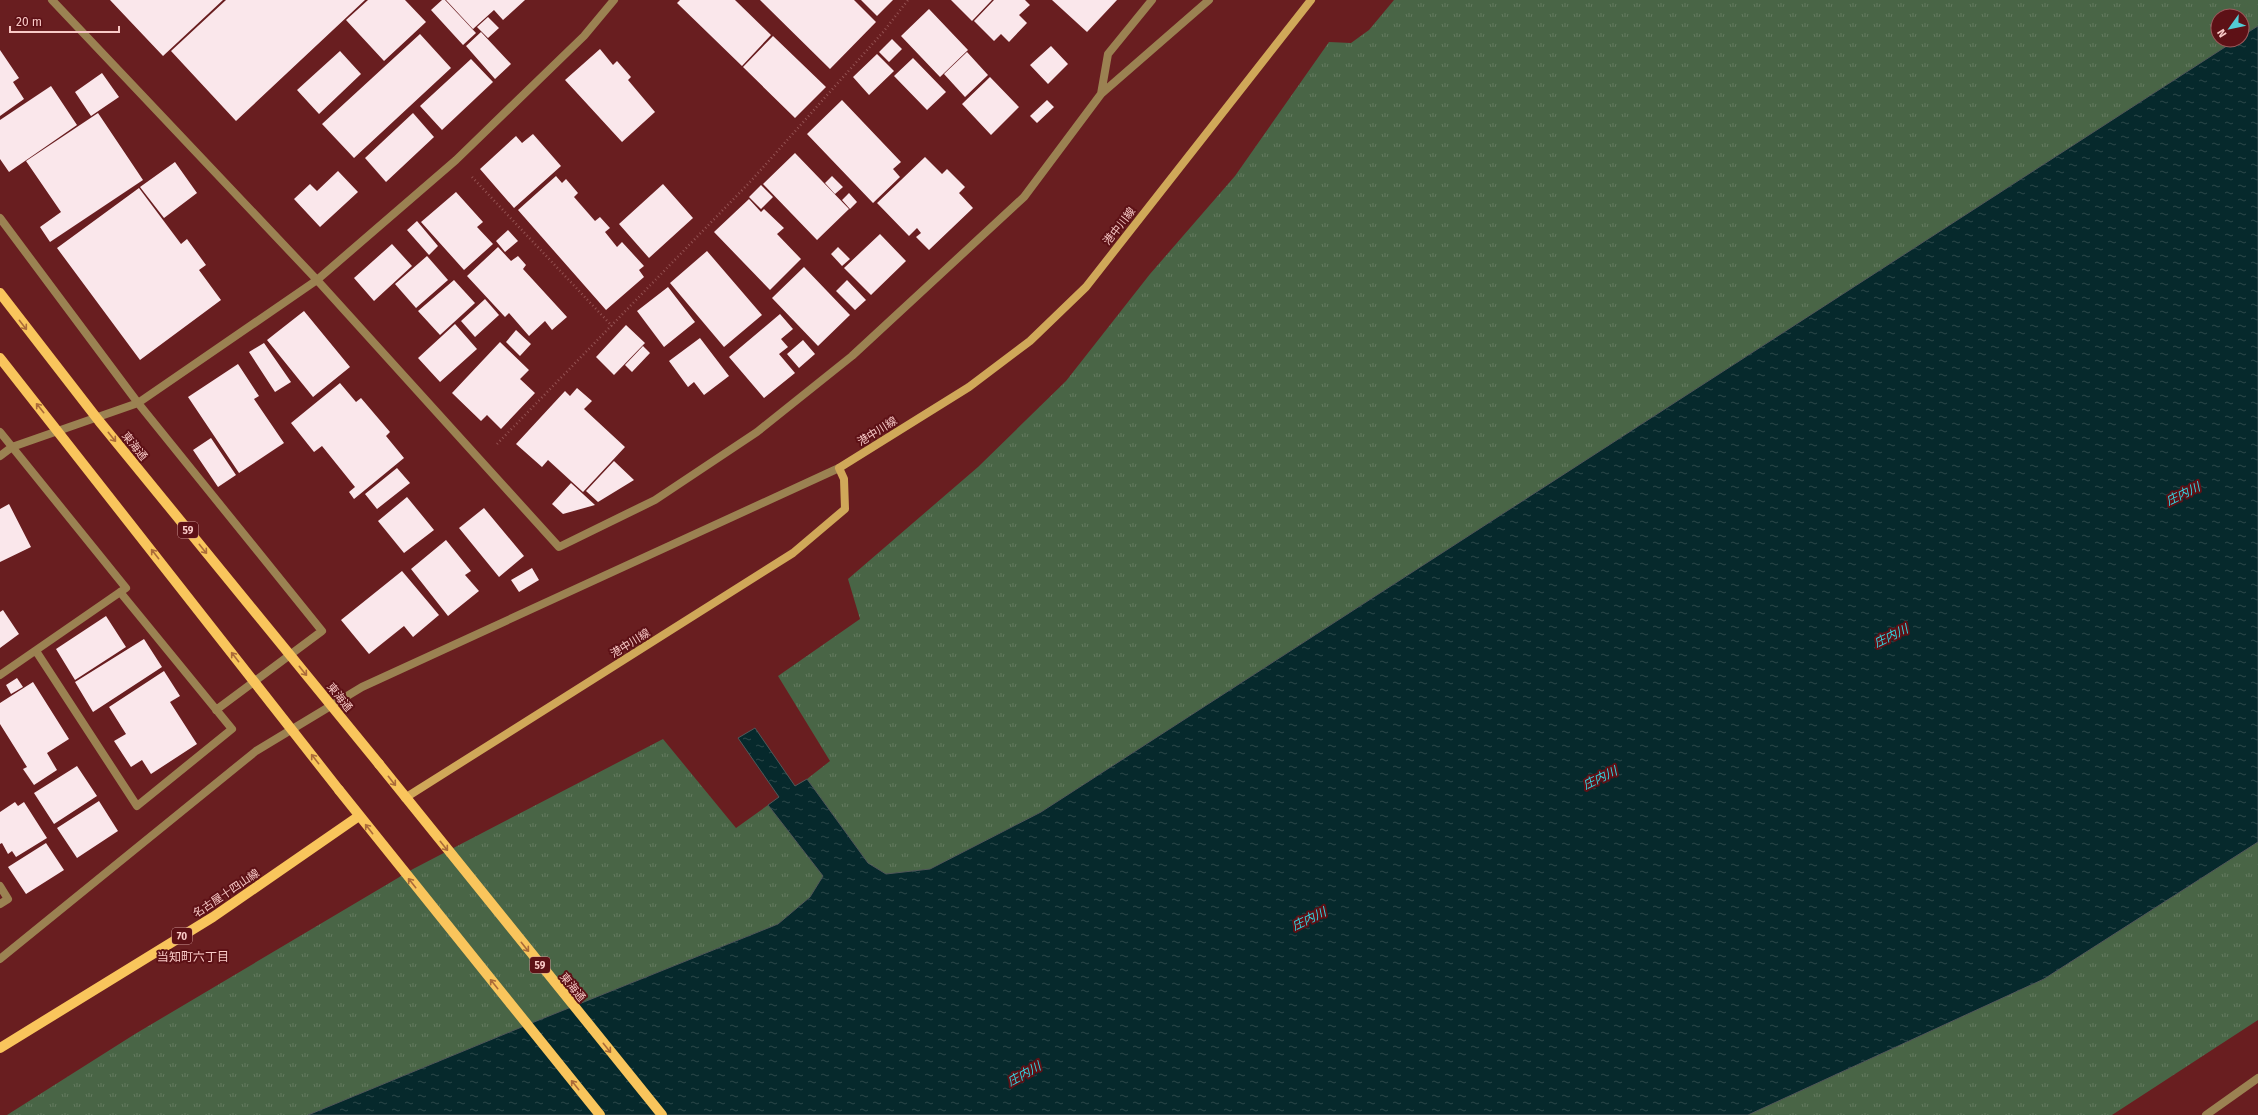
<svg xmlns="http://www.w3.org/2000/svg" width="2258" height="1115" viewBox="0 0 2258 1115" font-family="'Fira Sans','Noto Sans JP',sans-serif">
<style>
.grass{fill:url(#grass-tufts)}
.water{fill:url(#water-ripples);stroke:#4f595a}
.building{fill:#fae7eb}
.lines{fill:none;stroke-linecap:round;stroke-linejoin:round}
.path{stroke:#955353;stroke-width:2.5;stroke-dasharray:1 3;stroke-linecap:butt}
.service{stroke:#9b8252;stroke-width:8}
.minor{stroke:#9b8252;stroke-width:8}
.tertiary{stroke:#9b8252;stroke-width:8}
.secondary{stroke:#d0a859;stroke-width:8}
.primary{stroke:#f9c55c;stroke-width:10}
.primary-bridge{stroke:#f9c55c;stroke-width:10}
.oneway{stroke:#ab6b39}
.labels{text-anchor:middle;stroke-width:4;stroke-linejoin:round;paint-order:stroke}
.shield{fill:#5d1116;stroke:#ca9292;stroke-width:1}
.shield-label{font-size:10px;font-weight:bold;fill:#f9cac7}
.street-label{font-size:11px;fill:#f9cac7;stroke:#5d1116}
.water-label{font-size:12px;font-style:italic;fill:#32d9e5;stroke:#5d1116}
.neighbourhood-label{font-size:12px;fill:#f9cac7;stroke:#5d1116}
</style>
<defs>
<pattern id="grass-tufts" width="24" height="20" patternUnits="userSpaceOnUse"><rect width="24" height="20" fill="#496546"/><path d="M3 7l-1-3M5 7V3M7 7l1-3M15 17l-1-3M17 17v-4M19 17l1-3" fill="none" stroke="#647a5f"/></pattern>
<pattern id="water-ripples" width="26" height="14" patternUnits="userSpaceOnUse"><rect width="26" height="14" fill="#06292c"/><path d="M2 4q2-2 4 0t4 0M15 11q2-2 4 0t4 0" fill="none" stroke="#2b4749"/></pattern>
</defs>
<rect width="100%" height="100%" fill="#691e20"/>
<!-- grass -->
<path class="grass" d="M1394,0H2258V26L2242,36V16H2218V40H2236L1041,812L930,869L886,874L868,863L807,779L830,761L778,676L860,619L848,579L978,467L1066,381L1150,274L1235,176L1329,42L1351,43L1369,30Z
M663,739L736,828L768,805L823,876L810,897L778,924L529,1024L308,1115H7L135,1034L413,869Z
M2258,842V1020L2112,1115H1748L2044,979Z"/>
<!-- water -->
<path class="water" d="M2258,26V842L2044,979L1748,1115H308L529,1024L778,924L810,897L823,876L768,805L779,797L738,738L755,728L795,786L807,779L868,863L886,874L930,869L1041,812L2236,40H2242V36Z"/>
<!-- building -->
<path class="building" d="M110,0H223L163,56Z
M226,0H365L236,121L171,51Z
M368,0H405L426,22L384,61L346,20Z
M442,0H445L476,33L463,45L431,10Z
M446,0H525L503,20L494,10L473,29Z
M680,0H735L771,35L742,66L677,3Z
M760,0H854L876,22L830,69Z
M861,0H893L877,16Z
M951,0H992L972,21Z
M994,0H1025L1030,5L1019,15L1027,23L1009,42L1001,34L994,41L974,21Z
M1052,0H1117L1087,32Z
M929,9L968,50L940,77L901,36Z
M488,17L499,28L488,38L477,27Z
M481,32L511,64L495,79L466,46Z
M420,34L451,68L354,158L322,124Z
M773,36L826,87L795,118L743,67Z
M892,39L902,49L889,62L879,52Z
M1051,46L1068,64L1048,84L1030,65Z
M600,49L613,65L617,61L631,77L628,80L655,112L622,142L565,80Z
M0,50L19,78L13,82L24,99L0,116Z
M340,51L361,74L319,114L297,90Z
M967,52L988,75L965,97L944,74Z
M877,54L894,71L869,95L853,77Z
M913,58L946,92L927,110L894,76Z
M471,59L493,82L442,130L420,106Z
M102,73L119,97L91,116L75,92Z
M990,77L1019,107L991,135L962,104Z
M51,86L77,125L9,172L0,159V120Z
M842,100L901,162L893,169L900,177L873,203L807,134Z
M1047,100L1054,107L1037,123L1030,116Z
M98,113L143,180L50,242L40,227L61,212L26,161Z
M413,113L434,137L386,182L365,158Z
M533,134L561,166L514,208L480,169L516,136L522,143Z
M795,153L849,209L817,240L763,184Z
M925,157L942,174L947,169L965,187L959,193L973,208L929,250L916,237L921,233L917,228L909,236L877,203Z
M175,162L197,193L164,218L140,187Z
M338,171L358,192L320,227L294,199L310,184L317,191Z
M556,176L562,183L566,179L578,193L574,197L595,221L600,217L610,228L605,232L617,247L622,242L644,266L639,270L644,277L606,310L518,210Z
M832,176L843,187L835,194L825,183Z
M663,184L693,218L649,258L619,224Z
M761,185L773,197L761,209L749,197Z
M139,188L181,244L187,239L206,265L199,270L221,300L140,360L57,248Z
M456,192L483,222L477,227L493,244L464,270L421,222Z
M849,193L857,202L850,209L842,200Z
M749,199L761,212L764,209L784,228L777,234L801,259L770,290L714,232Z
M417,221L438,246L429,255L407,230Z
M508,230L518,241L505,252L496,241Z
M880,234L906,261L871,295L844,268Z
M392,244L412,266L374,301L354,278Z
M498,247L511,261L518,256L526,265L523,269L567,317L552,330L545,321L529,336L509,313L505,317L467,276Z
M838,247L850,259L842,266L831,254Z
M707,251L762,315L724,347L670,283Z
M427,256L448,280L416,308L395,284Z
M804,267L850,315L818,346L772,298Z
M454,280L475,303L440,335L418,311Z
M847,280L866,300L855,310L836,291Z
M668,287L695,322L664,347L637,311Z
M485,299L499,315L475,337L461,321Z
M304,311L350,367L313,397L267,340Z
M780,314L793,329L781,339L788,347L779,354L795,373L764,398L729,357Z
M455,324L477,349L440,382L418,358Z
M626,325L645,343L614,375L596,357Z
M516,330L531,344L520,356L506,342Z
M700,338L729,376L704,395L694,382L688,387L669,361Z
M803,340L815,354L799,368L787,354Z
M500,342L529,370L520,379L535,393L501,429L487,415L481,421L452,393Z
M264,343L291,382L275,392L249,352Z
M643,346L650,353L632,372L625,365Z
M238,364L259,396L254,399L284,443L239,473L188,397Z
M340,383L356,402L361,398L390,432L386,436L404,458L354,499L349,492L355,487L322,446L314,452L291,423Z
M577,388L592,401L584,409L625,447L583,492L548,460L542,467L516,444L565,391L570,396Z
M211,438L236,475L218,487L193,450Z
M614,461L634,480L598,502L586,491Z
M397,468L410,483L377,509L365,494Z
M571,483L595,505L563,514L552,504Z
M407,497L434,530L404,553L378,521Z
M9,504L31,547L0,562V509Z
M484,508L524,556L499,577L459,528Z
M446,540L471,571L465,575L479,591L448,616L411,569Z
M532,568L539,580L519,592L511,580Z
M402,571L439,615L413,637L404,626L369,654L341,620Z
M3,610L19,634L0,648V612Z
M106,616L126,647L75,680L56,649Z
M144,639L162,667L93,712L75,682Z
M164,671L180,696L170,702L197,744L151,774L142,760L131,767L114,741L126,734L109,707Z
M17,678L23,687L11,694L6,685Z
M33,682L69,739L47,753L57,770L34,785L23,769L27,767L0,724V703Z
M77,766L97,796L54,824L34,793Z
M99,801L118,831L77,858L57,828Z
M15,802L18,806L24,802L47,838L16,857L12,851L8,854L2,843L0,844V812Z
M46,843L64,870L26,894L8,867Z"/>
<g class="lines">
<!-- path -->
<path class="path" d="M472,177L612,326
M497,444L750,182L884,31L908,0"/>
<!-- service -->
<path class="service" d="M2206,1115L2258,1078"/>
<!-- minor -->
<path class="minor" d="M52,0L317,280L559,547L655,500L757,432L852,356L1024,197L1101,94L1108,54L1152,0
M1101,94L1209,0
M0,218L138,403L322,631L216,710
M0,432L126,588L0,675
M0,456L12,447L138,403L317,280L456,160L584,36L614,0
M36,651L137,806L232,729L120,592
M0,886L8,899L0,904"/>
<!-- tertiary -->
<path class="tertiary" d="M0,959L256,751L362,687L839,468"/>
<!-- secondary -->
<path class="secondary" d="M405,798L793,553L845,509L844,479L839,468L969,387L1030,341L1086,287L1311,0"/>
<!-- primary -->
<path class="primary" d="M379,764L662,1115
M339,790L600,1115
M0,1048L213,917L359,816"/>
<!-- primary-bridge -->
<path class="primary-bridge" d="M0,293L99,421L379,764
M0,358L339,790"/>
</g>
<!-- one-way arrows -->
<defs><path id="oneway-shaft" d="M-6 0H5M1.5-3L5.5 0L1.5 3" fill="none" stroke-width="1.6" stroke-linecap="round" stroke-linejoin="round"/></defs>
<g class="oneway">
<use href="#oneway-shaft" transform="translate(23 325) rotate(52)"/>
<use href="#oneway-shaft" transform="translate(40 408) rotate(-129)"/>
<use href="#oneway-shaft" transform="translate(112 437) rotate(51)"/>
<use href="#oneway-shaft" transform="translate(203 549) rotate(51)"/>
<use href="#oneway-shaft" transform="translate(155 554) rotate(-128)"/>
<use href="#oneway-shaft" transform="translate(235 657) rotate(-128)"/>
<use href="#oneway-shaft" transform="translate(303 671) rotate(51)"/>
<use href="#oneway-shaft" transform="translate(315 759) rotate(-128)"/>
<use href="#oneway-shaft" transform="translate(392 781) rotate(52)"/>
<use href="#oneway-shaft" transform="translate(369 829) rotate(-128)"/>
<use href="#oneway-shaft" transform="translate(444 846) rotate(51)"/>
<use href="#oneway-shaft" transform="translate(412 883) rotate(-129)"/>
<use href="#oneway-shaft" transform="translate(525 947) rotate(51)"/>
<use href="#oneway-shaft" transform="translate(494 984) rotate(-129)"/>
<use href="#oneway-shaft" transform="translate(607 1048) rotate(51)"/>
<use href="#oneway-shaft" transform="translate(575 1085) rotate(-129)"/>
</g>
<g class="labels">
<!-- shield labels -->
<g class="shield">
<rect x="178" y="522" width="20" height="16" rx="3"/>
<rect x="172" y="928" width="20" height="16" rx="3"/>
<rect x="530" y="957" width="20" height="16" rx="3"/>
</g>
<g class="shield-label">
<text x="188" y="534">59</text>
<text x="182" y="940">70</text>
<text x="540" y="969">59</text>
</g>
<!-- street labels -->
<g class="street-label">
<text transform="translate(1119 226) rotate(-52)" y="4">港中川線</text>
<text transform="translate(877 431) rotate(-32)" y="4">港中川線</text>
<text transform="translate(135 446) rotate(51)" y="4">東海通</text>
<text transform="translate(630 643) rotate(-32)" y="4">港中川線</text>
<text transform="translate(340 697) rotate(51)" y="4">東海通</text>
<text transform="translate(226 893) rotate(-34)" y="4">名古屋十四山線</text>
<text transform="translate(573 987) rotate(51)" y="4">東海通</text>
</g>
<!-- water labels -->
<g class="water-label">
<text transform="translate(2183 494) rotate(-26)" y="4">庄内川</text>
<text transform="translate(1891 636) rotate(-26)" y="4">庄内川</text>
<text transform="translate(1600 778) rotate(-26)" y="4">庄内川</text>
<text transform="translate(1309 919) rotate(-26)" y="4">庄内川</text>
<text transform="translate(1024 1074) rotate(-29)" y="4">庄内川</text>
</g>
<!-- neighbourhood labels -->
<g class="neighbourhood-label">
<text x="193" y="961">当知町六丁目</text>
</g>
</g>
<!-- north arrow -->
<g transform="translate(2230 28) rotate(237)"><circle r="19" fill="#5d1116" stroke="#9b5b5d"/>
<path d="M0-3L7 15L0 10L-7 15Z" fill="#52ccd5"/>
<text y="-6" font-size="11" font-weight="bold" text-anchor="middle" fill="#f9cac7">N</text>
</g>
<!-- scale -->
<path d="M10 26v6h109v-6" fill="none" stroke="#f9cac7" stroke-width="2"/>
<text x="16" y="26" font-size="12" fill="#f9cac7" stroke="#5d1116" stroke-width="3" paint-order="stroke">20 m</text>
</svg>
